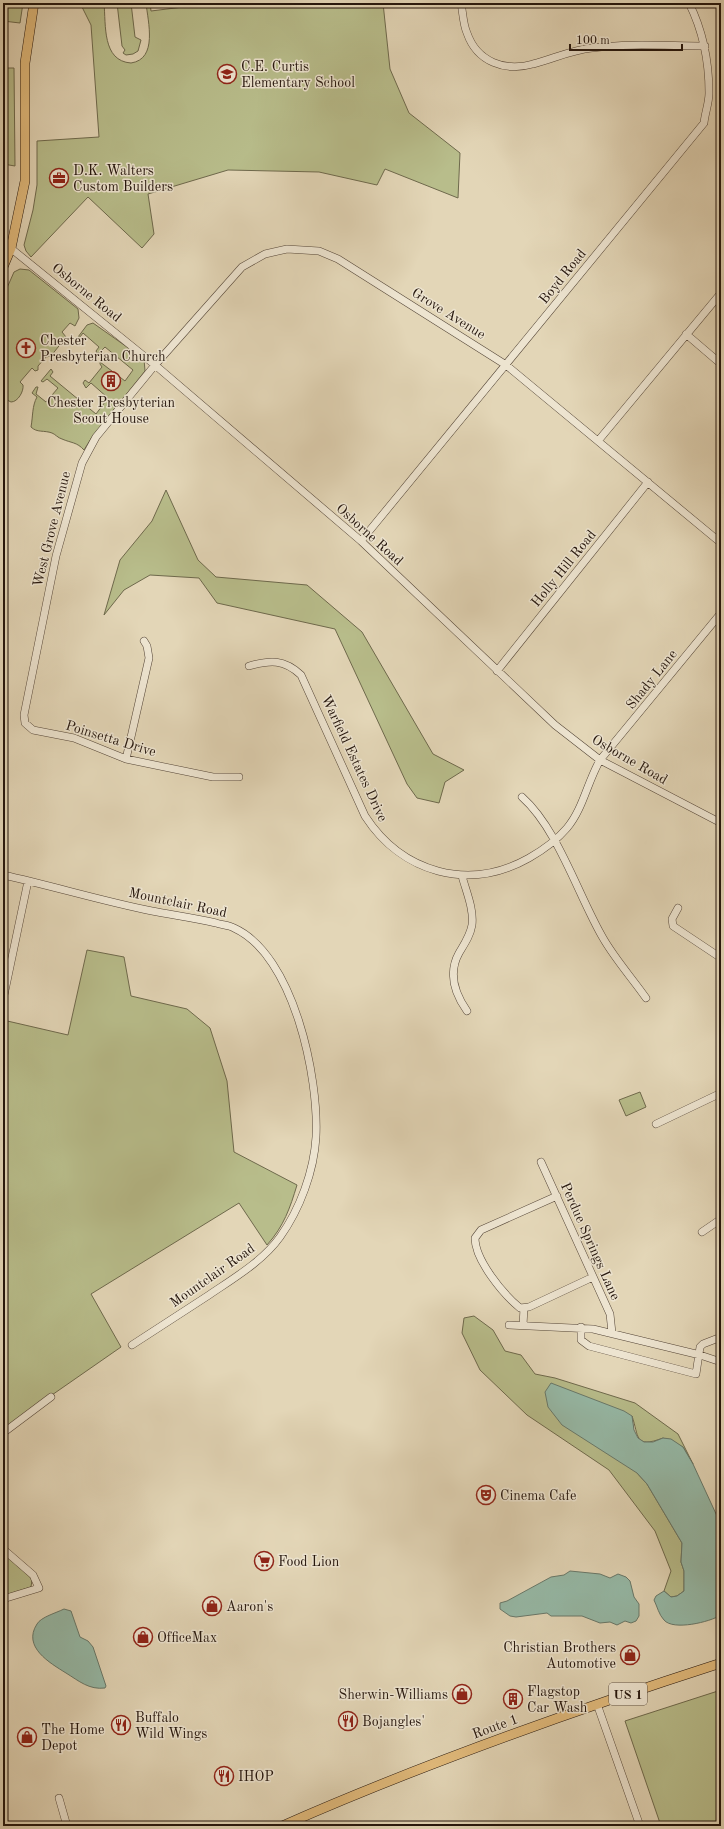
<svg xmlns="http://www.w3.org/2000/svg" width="724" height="1829" viewBox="0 0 724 1829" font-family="'Old Standard TT',serif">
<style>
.green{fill:#b8bd8b;stroke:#6e694c}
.water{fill:#96baa8;stroke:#68786a}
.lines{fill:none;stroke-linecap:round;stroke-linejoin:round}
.minor-casing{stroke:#544537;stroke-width:8}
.major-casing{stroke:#24150c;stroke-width:10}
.minor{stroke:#ede4d0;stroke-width:7}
.major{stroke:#e2bb7c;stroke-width:9}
.labels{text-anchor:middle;stroke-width:3;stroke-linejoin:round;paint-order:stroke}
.shield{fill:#ede4d0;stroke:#605347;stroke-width:1}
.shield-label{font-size:13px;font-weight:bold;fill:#24150c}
.poi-label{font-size:14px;fill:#24150c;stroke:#ede4d0;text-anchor:start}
.street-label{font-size:14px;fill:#24150c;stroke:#ede4d0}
</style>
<rect width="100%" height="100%" fill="#e3d6b7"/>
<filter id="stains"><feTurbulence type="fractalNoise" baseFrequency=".005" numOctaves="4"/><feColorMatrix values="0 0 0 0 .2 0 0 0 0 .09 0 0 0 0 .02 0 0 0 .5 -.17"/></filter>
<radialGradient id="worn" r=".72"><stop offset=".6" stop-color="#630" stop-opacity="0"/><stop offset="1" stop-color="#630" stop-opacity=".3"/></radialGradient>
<!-- green -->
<path class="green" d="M3,3H23L20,23L3,21Z
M62,3H104C106,25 102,61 131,63C158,59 148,22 146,3H150L151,11L215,3H383L390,69L409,113L460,153L458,198L385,169L377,185L319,172L228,170L148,194L154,234L142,248L88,197L31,257L26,251L24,245L33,210L37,185V141L99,137L91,25L82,7Z
M117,3H131L135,37L141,40L138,51L133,54L126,55L123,53L125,50L122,46Z
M3,68H14L15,166L3,164Z
M20,269L29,270L78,309L79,318L75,326L70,323L62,332L66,337L51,356L46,357L38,366V370L35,371L32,368L20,382L23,385C24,391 18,402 11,402L3,398V297L14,272Z
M93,323L144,359L145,371L92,437L84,450C77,442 71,443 62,439C58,438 55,434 52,433C44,430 37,433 31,427C33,416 32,406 37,397L32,393L36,387H38L36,394L46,402L58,388L47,379L43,382L41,381L51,369L53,372L50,376L96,414L108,398L91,383L86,388L83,383L85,380L89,383L102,367L100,364V362L125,381L133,370L105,347L99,353H97L96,351L99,347L83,333L80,337H78L87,325Z
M166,490L198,560L216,577L307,585L362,632L433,754L464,770L445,782L439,803L417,798L407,784L335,629L217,603L199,578L150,575L124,590L104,615L120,560L152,521Z
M87,950L124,957L131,996L187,1009L210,1028L227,1081L234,1152L297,1185C290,1208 284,1226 267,1245L239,1203L91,1294L121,1347L3,1429V1020L68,1035Z
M640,1092L646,1107L626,1116L619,1100Z
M474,1316L493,1330L505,1351L521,1355L535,1374L555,1378L635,1403L678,1434L693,1464L683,1447L663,1438C634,1449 639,1436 632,1416L637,1473L647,1484L682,1543L681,1562L684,1571V1591L677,1596L671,1597L664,1591L671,1571L655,1531L609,1470L527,1415L480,1370L462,1333L464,1318Z
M3,1553L29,1576L32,1580L31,1587L3,1596Z
M721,1690V1826H661L625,1721Z"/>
<!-- water -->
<path class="water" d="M551,1383L624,1411L632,1416L634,1430L638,1438L644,1442H653L663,1438L671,1439L683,1447L693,1464L717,1516L721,1531V1615C710,1622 673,1631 664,1620C659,1615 657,1606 654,1600L656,1596L664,1591L671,1597L677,1596L684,1591V1571L681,1562L682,1543L647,1484L637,1473L562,1425L548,1407L545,1392Z
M570,1571L600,1574L610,1578L618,1574L626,1577L630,1581L634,1597L639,1604V1616L636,1621L631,1623L625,1621L617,1625L610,1622L600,1623L582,1616H551L547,1613L516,1617L510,1616L500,1609V1603L507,1601L551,1577L564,1575Z
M64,1609L71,1611L80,1637L88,1641L93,1647L106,1686L105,1688C89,1690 79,1681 66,1673C50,1663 22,1647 37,1624C41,1617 56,1613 64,1609Z"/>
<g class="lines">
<!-- minor casing -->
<g class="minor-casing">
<path id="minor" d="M461,3C463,13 463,24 467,33C477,62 505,72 533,64C553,59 571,50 592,48C629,43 668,46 705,46
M3,242L155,365L361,541L555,725L600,760L721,823
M686,334L721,364
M598,441L721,293
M361,541L704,123C705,113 709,103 709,93C709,62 703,31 689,3
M249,666C270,660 284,659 301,675L365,816C402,873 469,892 529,858C543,850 556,841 567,828C583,809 587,783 600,760L721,613
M497,671L648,482
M126,759L149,658L147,646L144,641
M239,777H213L126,759L74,738L33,730L25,723L24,715L56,556L82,463L96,437L155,365L242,267L265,254L287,249L319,251L338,259L506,365L721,543
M522,797C558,829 578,895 603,938C615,959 632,978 646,998
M3,875C53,886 102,901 152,911C173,915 195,918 216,923C222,925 229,925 234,928C294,955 319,1078 316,1137C314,1171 300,1209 280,1237C263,1261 234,1278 209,1295C184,1311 158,1328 132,1345
M462,876C466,891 474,909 472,925C470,936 465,943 459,953C448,973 455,994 467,1011
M678,908L672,919L673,926L721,958
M3,1000L28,881
M656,1124L721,1093
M541,1162L610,1314L612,1333
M557,1196L481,1230L475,1238C475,1260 503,1294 520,1308L529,1307L593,1277
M702,1232L721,1219
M509,1325L593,1329L700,1355L721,1362
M523,1325L524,1308
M581,1327V1340L589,1346L696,1374L700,1347L703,1344L721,1337
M3,1433L51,1397
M3,1549L33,1575L39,1588L3,1599
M597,1704L640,1826
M59,1798L67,1826"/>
</g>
<!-- major casing -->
<g class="major-casing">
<path id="major" d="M3,267L11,248L25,181V63L34,3
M282,1826C425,1763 572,1711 721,1663"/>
</g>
<!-- minor -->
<use href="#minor" class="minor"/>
<!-- major -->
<use href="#major" class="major"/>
</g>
<!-- icons -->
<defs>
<g id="school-ring" transform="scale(1)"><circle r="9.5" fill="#ede4d0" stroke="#8f2418" stroke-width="1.5"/><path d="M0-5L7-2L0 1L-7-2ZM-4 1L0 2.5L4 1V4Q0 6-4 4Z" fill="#8f2418"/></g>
<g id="office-ring" transform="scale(1)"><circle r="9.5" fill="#ede4d0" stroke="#8f2418" stroke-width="1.5"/><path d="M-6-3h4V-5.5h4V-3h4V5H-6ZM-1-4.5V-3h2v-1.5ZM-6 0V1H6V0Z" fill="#8f2418"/></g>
<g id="church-ring" transform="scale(1)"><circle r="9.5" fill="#ede4d0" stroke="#8f2418" stroke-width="1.5"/><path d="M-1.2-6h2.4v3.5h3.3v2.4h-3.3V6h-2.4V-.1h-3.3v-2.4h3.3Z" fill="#8f2418"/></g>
<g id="building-ring" transform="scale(1)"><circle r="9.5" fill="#ede4d0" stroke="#8f2418" stroke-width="1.5"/><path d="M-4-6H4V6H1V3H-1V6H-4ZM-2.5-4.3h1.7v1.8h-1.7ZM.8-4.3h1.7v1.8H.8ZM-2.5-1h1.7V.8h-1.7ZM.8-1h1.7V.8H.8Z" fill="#8f2418"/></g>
<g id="theatre-ring" transform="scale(1)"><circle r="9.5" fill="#ede4d0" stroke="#8f2418" stroke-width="1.5"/><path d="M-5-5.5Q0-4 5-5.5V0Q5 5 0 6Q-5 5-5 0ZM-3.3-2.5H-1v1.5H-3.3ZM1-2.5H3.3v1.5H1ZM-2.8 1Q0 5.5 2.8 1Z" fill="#8f2418"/></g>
<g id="supermarket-ring" transform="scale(1)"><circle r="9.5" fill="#ede4d0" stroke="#8f2418" stroke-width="1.5"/><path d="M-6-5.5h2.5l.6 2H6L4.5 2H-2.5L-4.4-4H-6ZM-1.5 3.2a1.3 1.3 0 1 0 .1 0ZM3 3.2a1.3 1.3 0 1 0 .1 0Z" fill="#8f2418"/></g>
<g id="shop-ring" transform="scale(1)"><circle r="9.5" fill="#ede4d0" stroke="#8f2418" stroke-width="1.5"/><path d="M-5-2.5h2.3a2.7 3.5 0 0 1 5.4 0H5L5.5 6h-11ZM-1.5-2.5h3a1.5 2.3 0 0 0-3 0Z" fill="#8f2418"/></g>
<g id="restaurant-ring" transform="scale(1)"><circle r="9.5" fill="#ede4d0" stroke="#8f2418" stroke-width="1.5"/><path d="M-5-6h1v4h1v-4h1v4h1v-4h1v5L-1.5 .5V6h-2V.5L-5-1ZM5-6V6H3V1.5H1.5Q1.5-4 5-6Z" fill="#8f2418"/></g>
</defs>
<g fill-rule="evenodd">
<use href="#school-ring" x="227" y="74"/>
<use href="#office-ring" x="59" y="178"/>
<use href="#church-ring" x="26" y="348"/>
<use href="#building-ring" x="111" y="381"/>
<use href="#theatre-ring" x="486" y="1495"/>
<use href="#supermarket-ring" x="264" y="1561"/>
<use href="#shop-ring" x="212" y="1606"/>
<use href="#shop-ring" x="143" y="1637"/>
<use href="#shop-ring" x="630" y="1655"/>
<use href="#shop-ring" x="462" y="1694"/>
<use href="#building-ring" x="513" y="1699"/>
<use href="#restaurant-ring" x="348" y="1721"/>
<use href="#restaurant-ring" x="121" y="1725"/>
<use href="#shop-ring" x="27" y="1737"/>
<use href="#restaurant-ring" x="224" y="1776"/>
</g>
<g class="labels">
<!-- shield labels -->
<rect class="shield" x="609" y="1683" width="38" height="22" rx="3"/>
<g class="shield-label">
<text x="628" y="1699">US 1</text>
</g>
<!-- poi labels -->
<g class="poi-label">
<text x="241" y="71">C.E. Curtis<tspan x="241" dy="16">Elementary School</tspan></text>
<text x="73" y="175">D.K. Walters<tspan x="73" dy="16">Custom Builders</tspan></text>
<text x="40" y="345">Chester<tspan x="40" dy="16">Presbyterian Church</tspan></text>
<text x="111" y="407" text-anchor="middle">Chester Presbyterian<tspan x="111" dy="16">Scout House</tspan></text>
<text x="500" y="1500">Cinema Cafe</text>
<text x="278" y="1566">Food Lion</text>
<text x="226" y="1611">Aaron's</text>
<text x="157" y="1642">OfficeMax</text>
<text x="616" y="1652" text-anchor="end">Christian Brothers<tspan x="616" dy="16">Automotive</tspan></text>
<text x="527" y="1696">Flagstop<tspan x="527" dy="16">Car Wash</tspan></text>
<text x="448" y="1699" text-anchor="end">Sherwin-Williams</text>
<text x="135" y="1722">Buffalo<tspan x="135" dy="16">Wild Wings</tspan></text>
<text x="362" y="1726">Bojangles'</text>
<text x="41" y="1734">The Home<tspan x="41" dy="16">Depot</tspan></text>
<text x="238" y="1781">IHOP</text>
</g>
<!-- street labels -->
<g class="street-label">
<text transform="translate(562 276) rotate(-51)" y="5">Boyd Road</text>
<text transform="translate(87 292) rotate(39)" y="5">Osborne Road</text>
<text transform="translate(449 313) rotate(32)" y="5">Grove Avenue</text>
<text transform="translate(51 529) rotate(-76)" y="5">West Grove Avenue</text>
<text transform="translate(370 534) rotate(42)" y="5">Osborne Road</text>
<text transform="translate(563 568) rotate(-51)" y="5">Holly Hill Road</text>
<text transform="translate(651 679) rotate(-51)" y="5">Shady Lane</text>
<text transform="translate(111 738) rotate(17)" y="5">Poinsetta Drive</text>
<text transform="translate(355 758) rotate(65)" y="5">Warfield Estates Drive</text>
<text transform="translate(630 759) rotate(30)" y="5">Osborne Road</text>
<text transform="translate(178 902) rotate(12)" y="5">Mountclair Road</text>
<text transform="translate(591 1241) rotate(66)" y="5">Perdue Springs Lane</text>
<text transform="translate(212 1275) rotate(-35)" y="5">Mountclair Road</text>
<text transform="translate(495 1726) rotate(-20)" y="5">Route 1</text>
</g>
</g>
<!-- margin -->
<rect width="724" height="1829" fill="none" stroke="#e3d6b7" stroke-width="16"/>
<rect x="4" y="4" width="716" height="1821" fill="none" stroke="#24150c" stroke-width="2"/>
<rect x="8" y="8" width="708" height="1813" fill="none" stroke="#24150c"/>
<!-- scale -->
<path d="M570 44v6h112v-6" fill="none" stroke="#24150c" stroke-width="2"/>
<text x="576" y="44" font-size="12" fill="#24150c" stroke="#ede4d0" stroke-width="3" paint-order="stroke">100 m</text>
<rect width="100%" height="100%" filter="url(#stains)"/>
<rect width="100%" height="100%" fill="url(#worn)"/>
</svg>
